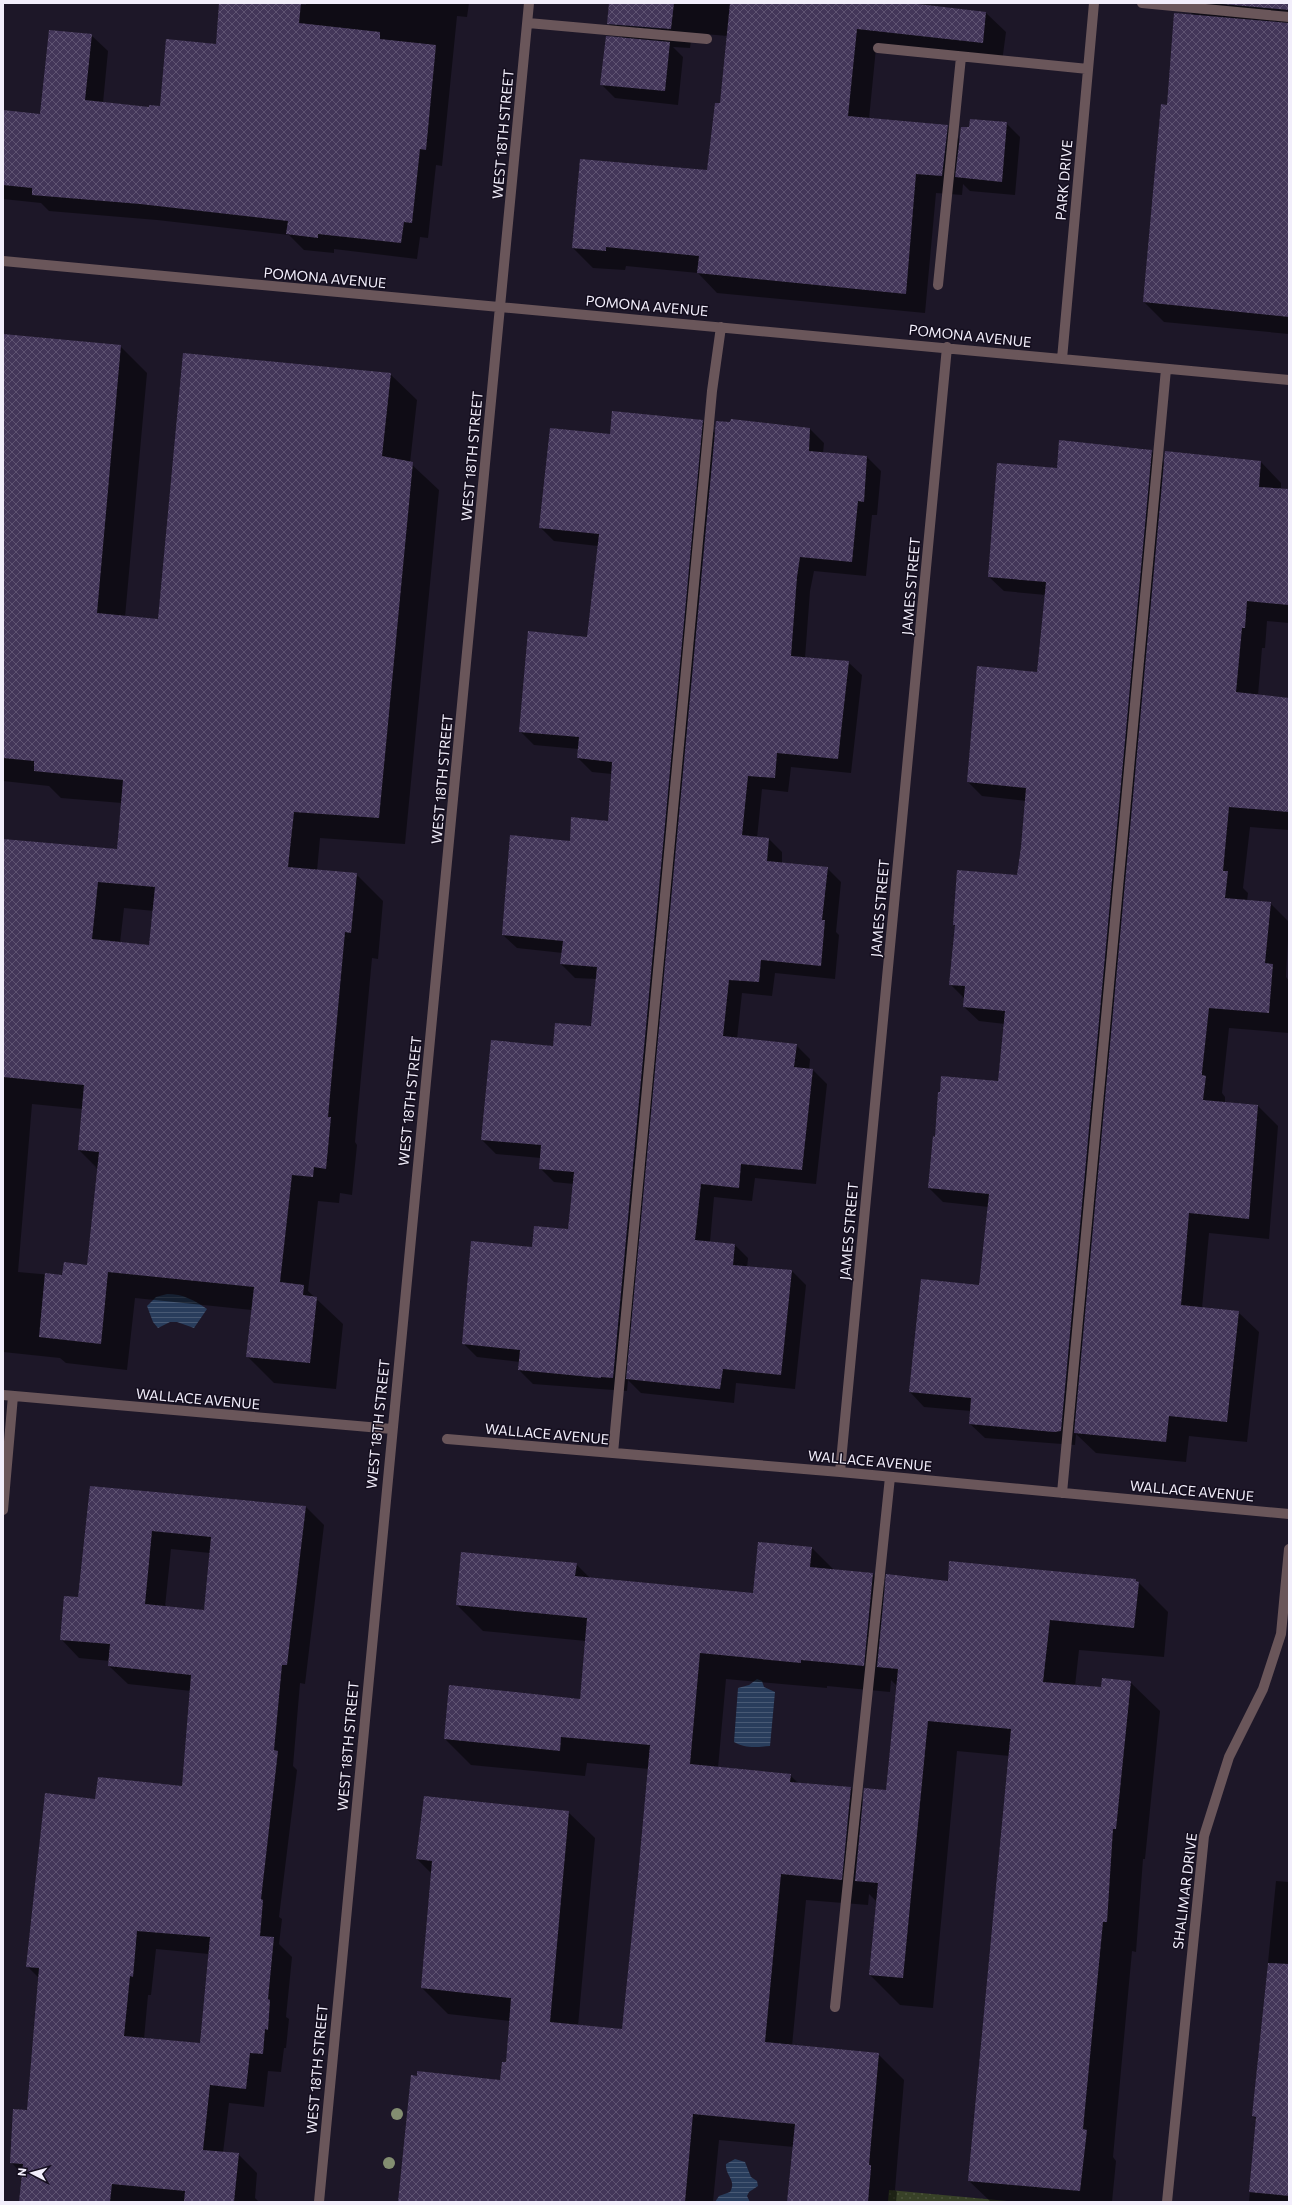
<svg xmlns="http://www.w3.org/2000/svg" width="1292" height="2205" viewBox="0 0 1292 2205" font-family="Commissioner,sans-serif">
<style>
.grass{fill:url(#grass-dots)}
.water{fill:url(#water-rules)}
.shadow{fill:#0007;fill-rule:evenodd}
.building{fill:url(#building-cross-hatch);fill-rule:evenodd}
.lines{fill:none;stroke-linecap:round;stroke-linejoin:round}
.minor{stroke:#6a565a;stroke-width:10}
.tree{fill:#838e71}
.labels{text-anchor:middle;stroke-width:3;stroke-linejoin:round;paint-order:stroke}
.street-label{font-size:14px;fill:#f2eefb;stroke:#140e1e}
</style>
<defs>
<pattern id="grass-dots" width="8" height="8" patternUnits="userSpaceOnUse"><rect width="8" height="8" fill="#384127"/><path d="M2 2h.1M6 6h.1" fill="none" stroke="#4c543c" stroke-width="1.8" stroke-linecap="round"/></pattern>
<pattern id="water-rules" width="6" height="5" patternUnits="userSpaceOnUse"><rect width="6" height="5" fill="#293d5c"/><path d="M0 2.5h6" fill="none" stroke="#485974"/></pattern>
<pattern id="building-cross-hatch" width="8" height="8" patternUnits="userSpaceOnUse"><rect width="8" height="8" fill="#433659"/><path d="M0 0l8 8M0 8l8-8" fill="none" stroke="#5f5372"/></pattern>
</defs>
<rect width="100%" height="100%" fill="#1d1728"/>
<!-- grass -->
<path class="grass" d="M889,2190L1019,2202H888Z"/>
<!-- water -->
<path class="water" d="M167,1294C183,1294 194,1300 207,1309L194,1328L177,1322H170L158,1328L153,1322L147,1306L156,1297Z
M757,1679L762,1681L764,1687L775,1692L770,1746C757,1747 746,1749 734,1742L738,1688L749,1685Z
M735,2159L745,2162L751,2177L757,2181L758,2186L749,2192L747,2196L750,2202H715L719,2196L730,2192C737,2180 725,2176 726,2164Z"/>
<!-- shadow -->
<path class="shadow" d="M220,3H279L306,5V3H469L467,17L457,16L442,166L436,165L428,238L420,237L417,259L334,249V253L304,250L289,235L157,220L49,211L41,203L3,199V111L41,115L91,35L108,51L103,103L150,108L161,107L216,45Z
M610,3H912L986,13L1006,32L1002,62L876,48L869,119L947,126L960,140L970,128L1006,123L1020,137L1015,195L970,191L963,184L962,195L936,193L925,313L717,293L698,273L626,266L625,270L593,268L573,248L708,171L721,105L728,36L692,33L690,48L673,47L683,57L678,105L615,98L601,84L624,39L608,23Z
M1181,3H1289V334L1164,322L1144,302L1168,106L1193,15Z
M3,335L120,346L147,373L125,617L159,620L390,374L417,400L410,463L439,490L405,844L320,838L317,871L356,874L383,901L378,959L372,958L355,1142L357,1145L352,1195L340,1193L339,1203L318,1201L308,1291L343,1324L336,1389L274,1383L247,1356L252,1310L135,1298L127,1370L66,1363L60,1358L3,1352V840L118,850L122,803L61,798L49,786L3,781ZM124,908L154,911L150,946L120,943ZM32,1104L83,1109L79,1150L98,1169L88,1266L63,1276L18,1272Z
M702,421L716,434L810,429L824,443L823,453L867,457L881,471L877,515H872L866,576L814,571L810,591L805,658L848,662L862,675L851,773L791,767L788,792L762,789L757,838L769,839L782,852V863L827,868L841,882L836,932L839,935L835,979L775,973L772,996L742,993L737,1039L796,1045L810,1059L809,1070H813L827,1084L816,1184L755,1178L752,1201L714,1197L710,1242L734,1244L748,1258L747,1268L792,1271L806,1285L795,1389L736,1383L734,1403L641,1393L628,1380L627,1391L533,1384L519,1370L520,1362L477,1357L463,1343L533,1248L569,1230L574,1184L554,1182L540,1168L541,1158L496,1154L482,1140L554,1047L592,1027L597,979L575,978L561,964L563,953L517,948L503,935L609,822L612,774L592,772L578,758L579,749L534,745L520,731L588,638L598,546L554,541L540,527L611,435Z
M1060,441L1145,449L1151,451L1165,464L1261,462L1281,483V490L1289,491V623L1267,621L1265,648H1262L1258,695L1289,699V830L1250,827L1243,888L1248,893L1247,901L1270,903L1289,922L1286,977L1289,981V1033L1229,1028L1222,1093L1225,1097V1103L1258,1106L1278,1126L1269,1239L1209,1233L1202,1308L1238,1312L1259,1332L1247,1442L1189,1436L1186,1462L1096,1453L1076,1434L1075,1445L985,1438L970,1424L971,1411L924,1407L910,1392L980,1286L989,1207L943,1202L929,1188L936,1138L999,1082L1005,1024L979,1021L964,1007L965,999L950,984L956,927L954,925L1018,876L1026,801L982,796L968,782L1038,673L1046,595L1004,591L989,577L1058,470Z
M91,1487L305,1506L324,1525L305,1684L300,1683L293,1766L297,1770L279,1917L282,1919L279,1944L292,1957L286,2017L289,2019L286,2048H284L281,2072L268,2071L264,2107L229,2103L223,2153L238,2154L257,2173L255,2198L259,2202H22L23,2175L11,2162L28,2111L39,1978L27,1966L96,1800L183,1787L191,1691L128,1684L109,1666L110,1661L79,1658L61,1639L79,1599ZM171,1549L210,1553L205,1611L165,1607ZM156,1949L209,1954L201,2044L144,2039L148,1995H151Z
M812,1548L834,1570L873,1574L886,1587L948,1582L1136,1580L1168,1612L1164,1657L1079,1650L1075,1686L1102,1688L1130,1682L1160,1711L1145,1859H1143L1136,1952L1132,1951L1113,2157L1116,2161L1112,2202H991L969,2181L1010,1756L957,1751L933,2008L900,2005L870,1975L877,1902L869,1894L868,1905L806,1900L792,2046L878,2054L904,2080L895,2190L897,2192L896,2202H788L794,2147L719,2140L713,2202H399L501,2081L506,2063L510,2021L448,2014L422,1988L432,1874L417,1859L568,1812L595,1838L578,2026L623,2030L649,1769L587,1763L585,1776L471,1765L445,1739L580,1700L586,1641L483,1631L457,1605L576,1564L591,1579L754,1594ZM726,1679L827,1688V1686L890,1692L891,1680L897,1686L887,1792L864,1801L851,1788L799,1784L790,1775L718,1768Z
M1276,1881L1289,1882V2202H1249L1256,2119L1253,2116Z"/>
<!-- building -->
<path class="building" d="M219,3H301L299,23L380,32V39L436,45L426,150L420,149L412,223L404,222L401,243L318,234V238L286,234L288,221L140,204L32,195V188L3,185V110L40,114L49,30L92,34L85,100L149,107V105L160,106L166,39L216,44Z
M609,3H674L671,29L607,24Z
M730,3H910L986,12L983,43L857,29L848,116L948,125L942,176L916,174L906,294L697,273L699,256L606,247V251L572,248L580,159L707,170L715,103H720Z
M1211,3H1289V10Z
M1174,13L1289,23V317L1143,302L1161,104L1167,105Z
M606,36L670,42L665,91L600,85Z
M970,119L1007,122L1002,182L955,177L961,127H969Z
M3,334L121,345L97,613L158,619L183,353L391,373L382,456L413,462L379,818L294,812L288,867L357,873L351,933L345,932L328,1117H331L326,1169L314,1167L313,1177L292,1175L280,1282L304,1285L303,1295L317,1297L310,1363L246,1357L254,1287L108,1272L101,1344L39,1337L45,1273L62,1275L64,1262L87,1265L99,1152L78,1150L84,1085L3,1077V839L117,849L123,780L34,771V761L3,758ZM98,882L155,887L149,945L92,939Z
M612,411L703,420L613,1378L601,1377V1378L518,1370L520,1350L462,1344L471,1241L532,1247L534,1226L568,1229L574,1172L539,1169L541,1145L481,1140L491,1040L553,1046L555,1023L591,1026L597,967L560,964L563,941L502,935L510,835L570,841L571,817L608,821L612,762L577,758L579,737L519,732L528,631L587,637L599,534L539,528L550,428L610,434Z
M731,419L810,428L809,451L867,456L864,502L858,501L852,562L800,557L797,577L791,656L849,661L838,759L777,753L775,778L748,776L742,835L769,838L767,861L828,867L822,920H825L821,966L761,960L759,982L729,980L723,1036L797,1044L794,1067L813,1069L802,1170L741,1164L739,1188L701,1184L695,1240L735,1244L733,1265L792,1270L781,1375L723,1369L720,1389L626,1379L716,421L730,422Z
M1059,440L1152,450L1061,1431L1054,1432L969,1424L971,1398L909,1392L921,1279L979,1285L989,1194L928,1188L933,1136L935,1137L938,1092H940L941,1076L998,1081L1005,1011L963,1007L965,986L949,985L955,925H953L957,870L1017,875L1021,847L1026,788L967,782L977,666L1037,672L1046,582L988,577L997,463L1057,468Z
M1165,451L1261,461L1259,487L1289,489V605L1247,601L1245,628H1242L1236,692L1289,698V812L1229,807L1223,871H1228L1225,898L1271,902L1265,963L1273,964L1269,1013L1209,1008L1202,1072V1075L1206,1076L1203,1100L1258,1105L1249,1219L1189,1213L1181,1305L1239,1311L1227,1422L1169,1416L1166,1442L1074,1433Z
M90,1486L306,1506L287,1665H282L274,1750L278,1751L261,1899L263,1900L260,1936L274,1937L268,1999L270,2000L268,2030L265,2029L263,2054L250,2053L246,2089L210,2085L203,2150L239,2153L234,2202H184L185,2191L112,2184L110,2202H19L23,2164L10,2163L13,2109L27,2110L39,1968L26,1967L45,1793L95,1799L98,1777L182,1786L191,1675L108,1666L110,1644L60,1640L64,1596L78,1597ZM152,1531L211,1537L204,1610L145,1604ZM137,1931L210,1937L200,2043L124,2036L130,1976L133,1977Z
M758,1542L812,1547L810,1567L873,1573L864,1666L801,1660V1663L700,1653L690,1764L791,1774L790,1782L851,1787L842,1880L781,1874L765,2042L879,2053L869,2165H871V2168L868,2202H787L795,2124L693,2114L685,2202H398L411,2075L417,2076V2071L500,2080L502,2062H506L511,1998L421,1988L432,1861L416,1859L424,1796L569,1811L550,2022L622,2029L638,1876L650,1745L561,1737L560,1751L444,1739L449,1685L580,1699L587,1618L456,1605L461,1552L577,1563L575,1576L753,1593Z
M949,1561L1136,1579V1581L1139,1582L1134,1628L1050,1620L1043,1682L1101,1687L1102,1678L1131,1681L1116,1829H1113L1107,1922H1103L1083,2129L1087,2130L1080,2191L968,2181L1011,1729L928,1721L903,1978L869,1975L878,1883L855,1881L864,1788L886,1790L898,1669L877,1667L886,1574L948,1581Z
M1268,1963L1289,1964V2196L1249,2192L1256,2117L1252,2116Z"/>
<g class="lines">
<!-- minor -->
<path class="minor" d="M1142,3L1289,17
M528,23L707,39
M878,48L1088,69
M3,261L1289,380
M938,285L961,57
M1062,359L1094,3
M3,1395L392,1429
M447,1439L840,1472L1289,1514
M613,1453L712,391L721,327
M840,1472L947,347
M1062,1493L1166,369
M3,1510L13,1396
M835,2007L890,1477
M319,2202L529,3
M1167,2202L1204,1836L1229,1757L1263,1689L1281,1634L1289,1549"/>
</g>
<!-- trees -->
<g class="tree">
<circle cx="397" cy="2114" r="6"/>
<circle cx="389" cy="2163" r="6"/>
</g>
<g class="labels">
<!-- street labels -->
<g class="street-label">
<text transform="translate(503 134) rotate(-85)" y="5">WEST 18TH STREET</text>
<text transform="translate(1064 180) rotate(-85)" y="5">PARK DRIVE</text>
<text transform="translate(325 278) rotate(5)" y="5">POMONA AVENUE</text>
<text transform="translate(647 306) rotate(5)" y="5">POMONA AVENUE</text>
<text transform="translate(970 336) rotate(6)" y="5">POMONA AVENUE</text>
<text transform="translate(472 456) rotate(-85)" y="5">WEST 18TH STREET</text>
<text transform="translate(911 586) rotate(-85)" y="5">JAMES STREET</text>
<text transform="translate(442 779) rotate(-85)" y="5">WEST 18TH STREET</text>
<text transform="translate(880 908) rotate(-85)" y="5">JAMES STREET</text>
<text transform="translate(410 1101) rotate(-84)" y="5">WEST 18TH STREET</text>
<text transform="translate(849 1231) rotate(-85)" y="5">JAMES STREET</text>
<text transform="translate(198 1399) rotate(5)" y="5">WALLACE AVENUE</text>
<text transform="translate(378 1424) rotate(-84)" y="5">WEST 18TH STREET</text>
<text transform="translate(547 1434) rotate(5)" y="5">WALLACE AVENUE</text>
<text transform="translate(870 1461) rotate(5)" y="5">WALLACE AVENUE</text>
<text transform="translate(1192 1491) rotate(5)" y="5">WALLACE AVENUE</text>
<text transform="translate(348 1746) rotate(-85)" y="5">WEST 18TH STREET</text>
<text transform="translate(1185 1891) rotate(-83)" y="5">SHALIMAR DRIVE</text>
<text transform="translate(317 2069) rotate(-85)" y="5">WEST 18TH STREET</text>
</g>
</g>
<!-- border -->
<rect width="1292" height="2205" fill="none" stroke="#f2eefb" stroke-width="8"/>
<!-- north arrow -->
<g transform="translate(32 2173) rotate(276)" stroke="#140e1e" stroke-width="3" paint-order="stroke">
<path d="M0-3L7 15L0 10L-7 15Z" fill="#f2eefb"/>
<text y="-6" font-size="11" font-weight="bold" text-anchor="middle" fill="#f2eefb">N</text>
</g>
</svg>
